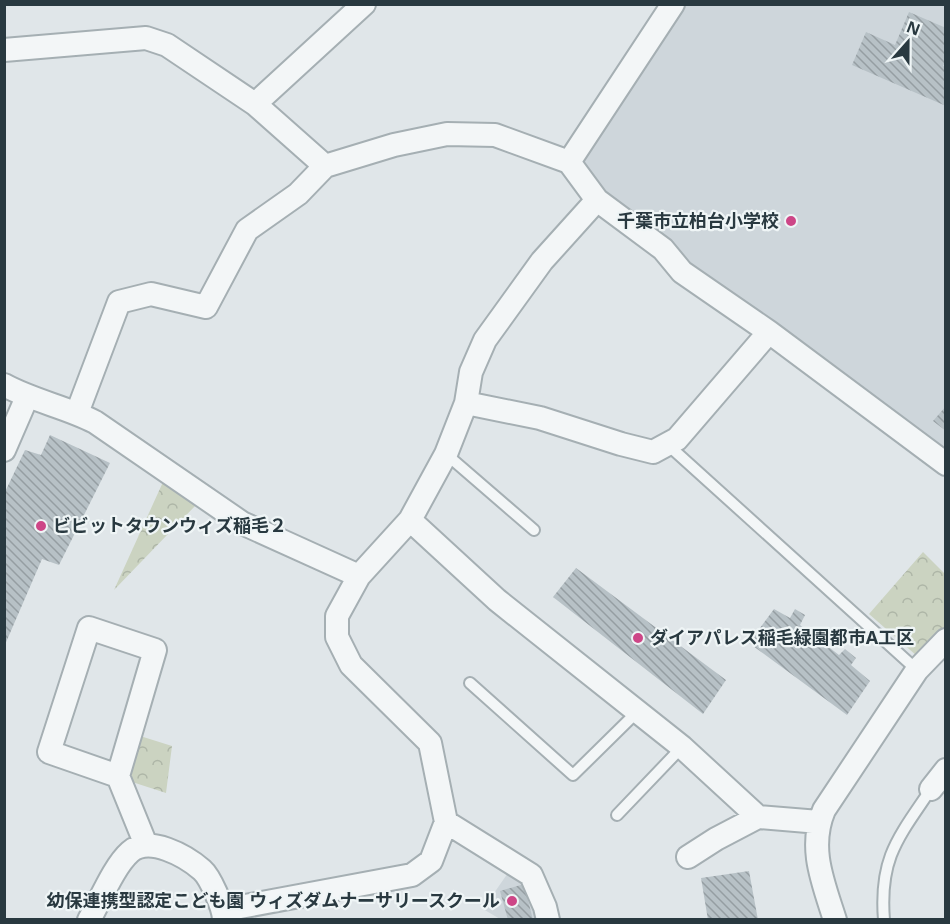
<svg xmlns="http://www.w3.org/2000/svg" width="950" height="924" viewBox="0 0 950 924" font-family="'Noto Sans','Noto Sans JP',sans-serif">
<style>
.built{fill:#ced6db}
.park{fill:url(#park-crowns)}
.building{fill:url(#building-back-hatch)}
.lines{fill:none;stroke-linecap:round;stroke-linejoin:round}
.lane-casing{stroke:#a5afb3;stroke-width:14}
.street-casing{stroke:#a5afb3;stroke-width:26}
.lane{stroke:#f3f6f7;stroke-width:10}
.street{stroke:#f3f6f7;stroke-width:22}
.poi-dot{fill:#cd4687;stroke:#eff5f6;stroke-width:2}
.labels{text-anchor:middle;stroke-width:4.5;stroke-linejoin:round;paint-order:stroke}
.poi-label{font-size:18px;font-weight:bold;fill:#293940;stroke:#eff5f6;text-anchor:end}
</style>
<defs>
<pattern id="park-crowns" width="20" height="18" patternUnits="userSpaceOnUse" patternTransform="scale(1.5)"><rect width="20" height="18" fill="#cbd3c1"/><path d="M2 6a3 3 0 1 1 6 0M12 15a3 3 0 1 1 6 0" fill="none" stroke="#aeb6a7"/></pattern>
<pattern id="building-back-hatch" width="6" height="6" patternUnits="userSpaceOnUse" patternTransform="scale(1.5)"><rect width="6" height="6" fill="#b7c1c6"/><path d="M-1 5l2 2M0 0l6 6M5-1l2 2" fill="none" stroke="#959ea2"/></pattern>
</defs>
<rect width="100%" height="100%" fill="#e0e6e9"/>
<!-- built -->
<path class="built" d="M680,5H945V454L684,263L602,197L577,161Z
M512,867L523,875L541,919H500L483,909Z"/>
<!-- park -->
<path class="park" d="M163,482L196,505L114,590Z
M923,552L945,574V629L917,656L869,614Z
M137,735L172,746L166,793L126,780Z"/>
<!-- building -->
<path class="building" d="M909,12L946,28V60L943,66L946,67V106L852,65L866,32L895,45Z
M946,406V431L933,421Z
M50,435L110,463L59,565L42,559L4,647V494L25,450L41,455Z
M576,568L726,680L703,714L553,597Z
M774,609L790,618L795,609L805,615L800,625L839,655L845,649L856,658L851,665L870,681L847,715L749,643Z
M749,871L758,920H708L701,878Z
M524,884L533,920H508L500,891Z"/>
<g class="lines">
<!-- lane casing -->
<g class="lane-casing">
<path id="lane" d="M667,444L917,670
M446,454L534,530
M470,683L573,775L637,712
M617,815L682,747
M884,920C879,858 898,838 931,789"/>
</g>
<!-- street casing -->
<g class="street-casing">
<path id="street" d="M673,4L569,162L597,200L663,249L682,272L769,332L946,464
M4,50L146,38L167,45L255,104L325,166
M255,104L364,4
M4,385C33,401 66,407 95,422L242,523L359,576
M466,403L540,418L621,444L653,452L677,439L769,332
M77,413L119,302L151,294L206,307L247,230L298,194L325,166L394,145L447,134L495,135L569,162
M4,450L27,397
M410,520L497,600L682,747L758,817
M118,776L49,752L89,628L155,650L118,776L146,845
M931,789L946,770
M446,822L531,875L545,907L548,920
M688,857L716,839L758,817L819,822
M224,910L412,875L431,861L446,822L430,743L351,665L337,637V616L359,576L410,520L446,454L466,403L471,372L485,340L542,261L597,200
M89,920C100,901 114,866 130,852C149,835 186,856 202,870C210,877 224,908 224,920
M835,920C823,882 808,848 824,810L917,670L946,640"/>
</g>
<!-- lane -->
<use href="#lane" class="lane"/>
<!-- street -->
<use href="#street" class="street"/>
</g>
<!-- markers -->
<g class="poi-dot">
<circle cx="791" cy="221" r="6"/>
<circle cx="41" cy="526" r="6"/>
<circle cx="638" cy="638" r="6"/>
<circle cx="512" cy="901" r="6"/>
</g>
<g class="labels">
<!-- poi labels -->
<g class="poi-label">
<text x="779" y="227">千葉市立柏台小学校</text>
<text x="53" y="532" text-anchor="start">ビビットタウンウィズ稲毛２</text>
<text x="650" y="644" text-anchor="start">ダイアパレス稲毛緑園都市A工区</text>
<text x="500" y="907">幼保連携型認定こども園 ウィズダムナーサリースクール</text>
</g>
</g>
<!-- border -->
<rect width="950" height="924" fill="none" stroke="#293940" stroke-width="12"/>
<!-- north arrow -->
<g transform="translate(908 42) rotate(21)" stroke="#eff5f6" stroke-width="4.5" paint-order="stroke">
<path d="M0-4.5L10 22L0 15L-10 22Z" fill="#293940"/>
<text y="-9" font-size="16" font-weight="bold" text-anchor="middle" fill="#293940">N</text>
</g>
</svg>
